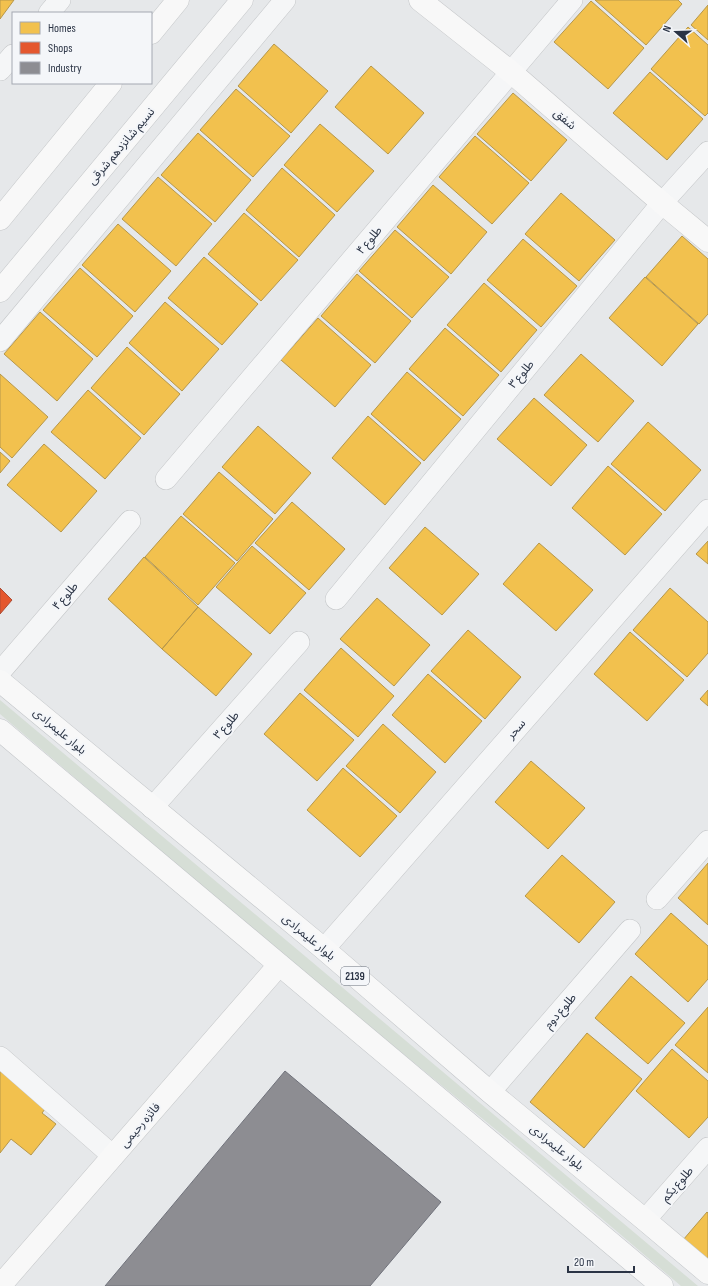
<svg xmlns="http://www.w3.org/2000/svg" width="708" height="1286" viewBox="0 0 708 1286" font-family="'Sofia Sans Condensed','Noto Sans Arabic',sans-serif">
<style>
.green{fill:#d6ded6}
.homes{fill:#f2c14e;stroke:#b6974b}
.shops{fill:#e4572e;stroke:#ac4c35}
.industry{fill:#8d8d92;stroke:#70727b}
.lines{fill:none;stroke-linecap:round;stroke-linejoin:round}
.street-casing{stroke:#c4c6c8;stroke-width:22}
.secondary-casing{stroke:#c4c6c8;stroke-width:23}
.primary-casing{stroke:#c2c5c8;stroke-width:23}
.street{stroke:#f5f6f7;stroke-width:21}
.secondary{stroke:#f8f8f8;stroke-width:22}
.primary{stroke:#f8f8f8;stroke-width:22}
.labels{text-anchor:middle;stroke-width:4;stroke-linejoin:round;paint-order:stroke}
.shield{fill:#f4f6f9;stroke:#676e7b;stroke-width:1}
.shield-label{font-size:11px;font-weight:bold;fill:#2b3445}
.street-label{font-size:12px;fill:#2b3445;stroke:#f4f6f9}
</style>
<rect width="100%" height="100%" fill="#e6e8ea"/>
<!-- green -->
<path class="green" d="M0,700L698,1286H681L533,1160L308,976L0,714Z"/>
<!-- homes -->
<path class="homes" d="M0,0H14L0,19Z
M595,0H678L682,4L646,45Z
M591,1L644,48L608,89L554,42Z
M708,5V40L691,25Z
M688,27L708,45V113L705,116L651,69Z
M274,44L328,91L291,133L238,86Z
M371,66L424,113L388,154L335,107Z
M650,72L703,119L667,160L613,113Z
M236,89L290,136L253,177L200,130Z
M513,93L567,140L531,181L477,134Z
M320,124L374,171L337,212L284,165Z
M198,133L251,180L215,222L161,175Z
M475,136L529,183L492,224L439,177Z
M282,168L335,215L299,257L246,210Z
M158,177L212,224L176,266L122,219Z
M433,185L487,232L451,274L397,227Z
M561,193L615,240L579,281L525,234Z
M244,213L298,260L261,301L208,254Z
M118,224L171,271L135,312L82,265Z
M395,230L449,277L412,318L359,271Z
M682,236L708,259V314L699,324L646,277Z
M523,239L577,286L541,327L487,280Z
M204,257L258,304L222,345L168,298Z
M80,268L133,316L97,357L43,310Z
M357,274L411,321L375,363L321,316Z
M645,277L698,324L662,366L609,318Z
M484,283L537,330L501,372L447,325Z
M165,302L219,349L182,391L129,343Z
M40,312L93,359L57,401L4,354Z
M318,318L371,365L335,407L281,360Z
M445,328L499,375L463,416L409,369Z
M127,347L180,394L144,435L91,388Z
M581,354L634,401L598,442L544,395Z
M407,372L461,419L424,461L371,414Z
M0,374L48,417L12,458L0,447Z
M88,390L141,438L105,479L51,432Z
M534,398L587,445L551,486L497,439Z
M368,416L421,463L385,505L332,458Z
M648,422L701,470L665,511L611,464Z
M258,426L311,473L275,514L222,467Z
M44,444L97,491L61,532L7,485Z
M0,452L10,461L0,473Z
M608,466L662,514L625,555L572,508Z
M219,472L273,519L237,561L183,514Z
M292,502L345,549L309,590L255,543Z
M181,516L235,563L198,605L145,557Z
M425,527L479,574L442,615L389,568Z
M708,541V564L696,554Z
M539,543L593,590L556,631L503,584Z
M252,546L306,593L270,634L216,587Z
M144,557L198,607L162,649L108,599Z
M670,588L708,622V653L687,677L633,630Z
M377,598L430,645L394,686L340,639Z
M198,607L252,654L216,696L162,649Z
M468,630L521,677L485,719L431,671Z
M630,632L684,680L647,721L594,674Z
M341,648L394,696L358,737L304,690Z
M428,674L482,721L445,763L392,715Z
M708,690V706L700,699Z
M300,693L354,740L317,781L264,734Z
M383,724L436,772L400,813L346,766Z
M531,761L585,808L548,849L495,802Z
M343,768L397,816L360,857L307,810Z
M562,855L615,902L579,943L525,896Z
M708,863V925L678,898Z
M671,913L708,946V979L688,1002L635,954Z
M631,976L685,1023L648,1064L595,1018Z
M708,1007V1073L675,1045Z
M587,1033L642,1079L584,1148L530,1102Z
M672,1049L708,1081V1117L689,1138L636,1091Z
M0,1065L48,1105L42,1113L56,1124L31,1155L11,1139L0,1153Z
M707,1212L708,1213V1263L683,1240Z"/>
<!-- shops -->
<path class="shops" d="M0,588L12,600L0,614Z"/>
<!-- industry -->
<path class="industry" d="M285,1071L441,1202L370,1286H105Z"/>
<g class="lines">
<!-- street casing -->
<g class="street-casing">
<path id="street" d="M49,13L60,0
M0,70L13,55
M0,341L285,0
M166,479L572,0
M336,599L662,203L708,152
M0,672L130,521
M152,808L299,642
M657,899L708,841
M324,949L708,510
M0,1057L113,1156
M490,1092L630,930
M645,1220L708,1148"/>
</g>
<!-- secondary casing -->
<g class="secondary-casing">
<path id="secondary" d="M420,0L511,72L662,203L708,241
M151,33L178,0
M0,219L111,83
M0,291L242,0
M0,1286L279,965"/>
</g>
<!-- primary casing -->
<g class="primary-casing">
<path id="primary" d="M0,681L324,949L490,1092L645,1220L708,1273
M0,730L662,1286"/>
</g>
<!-- street -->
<use href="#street" class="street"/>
<!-- secondary -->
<use href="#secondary" class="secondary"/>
<!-- primary -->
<use href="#primary" class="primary"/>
</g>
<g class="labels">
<!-- shield labels -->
<rect class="shield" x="341" y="967" width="28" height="18" rx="3"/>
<g class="shield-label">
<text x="355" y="980">2139</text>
</g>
<!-- street labels -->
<g class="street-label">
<text transform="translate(565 119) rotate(41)" y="4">شفق</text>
<text transform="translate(121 146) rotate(-50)" y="4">نسیم شانزدهم شرقی</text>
<text transform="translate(369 240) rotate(-50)" y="4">طلوع ۴</text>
<text transform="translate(521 374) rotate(-50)" y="4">طلوع ۳</text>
<text transform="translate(65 596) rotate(-49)" y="4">طلوع ۴</text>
<text transform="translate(226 725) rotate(-49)" y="4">طلوع ۳</text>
<text transform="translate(516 729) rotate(-49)" y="4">سحر</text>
<text transform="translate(60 731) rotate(40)" y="4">بلوار علیمرادی</text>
<text transform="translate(309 937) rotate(40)" y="4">بلوار علیمرادی</text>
<text transform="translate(560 1011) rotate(-49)" y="4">طلوع دوم</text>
<text transform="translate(140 1125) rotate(-49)" y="4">فائزه رحیمی</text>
<text transform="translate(557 1147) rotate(39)" y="4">بلوار علیمرادی</text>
<text transform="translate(677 1184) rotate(-49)" y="4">طلوع یکم</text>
</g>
</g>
<!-- legend -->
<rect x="12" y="12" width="140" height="72" fill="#f4f6f9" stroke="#a4a8b1"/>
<rect x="20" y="22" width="20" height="12" fill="#f2c14e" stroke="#a4a8b1"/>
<text x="48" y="32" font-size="12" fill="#2b3445">Homes</text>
<rect x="20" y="42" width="20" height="12" fill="#e4572e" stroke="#a4a8b1"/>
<text x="48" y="52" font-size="12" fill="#2b3445">Shops</text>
<rect x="20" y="62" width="20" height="12" fill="#8d8d92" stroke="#a4a8b1"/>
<text x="48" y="72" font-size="12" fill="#2b3445">Industry</text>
<!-- north arrow -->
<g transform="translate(676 32) rotate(290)" stroke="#f4f6f9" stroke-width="3" paint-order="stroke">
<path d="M0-3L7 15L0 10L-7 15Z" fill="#2b3445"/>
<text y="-6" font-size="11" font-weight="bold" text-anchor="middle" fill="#2b3445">N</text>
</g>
<!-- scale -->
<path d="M568 1266v6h66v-6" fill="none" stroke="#2b3445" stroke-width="2"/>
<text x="574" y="1266" font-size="12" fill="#2b3445" stroke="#f4f6f9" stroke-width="3" paint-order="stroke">20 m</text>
</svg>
